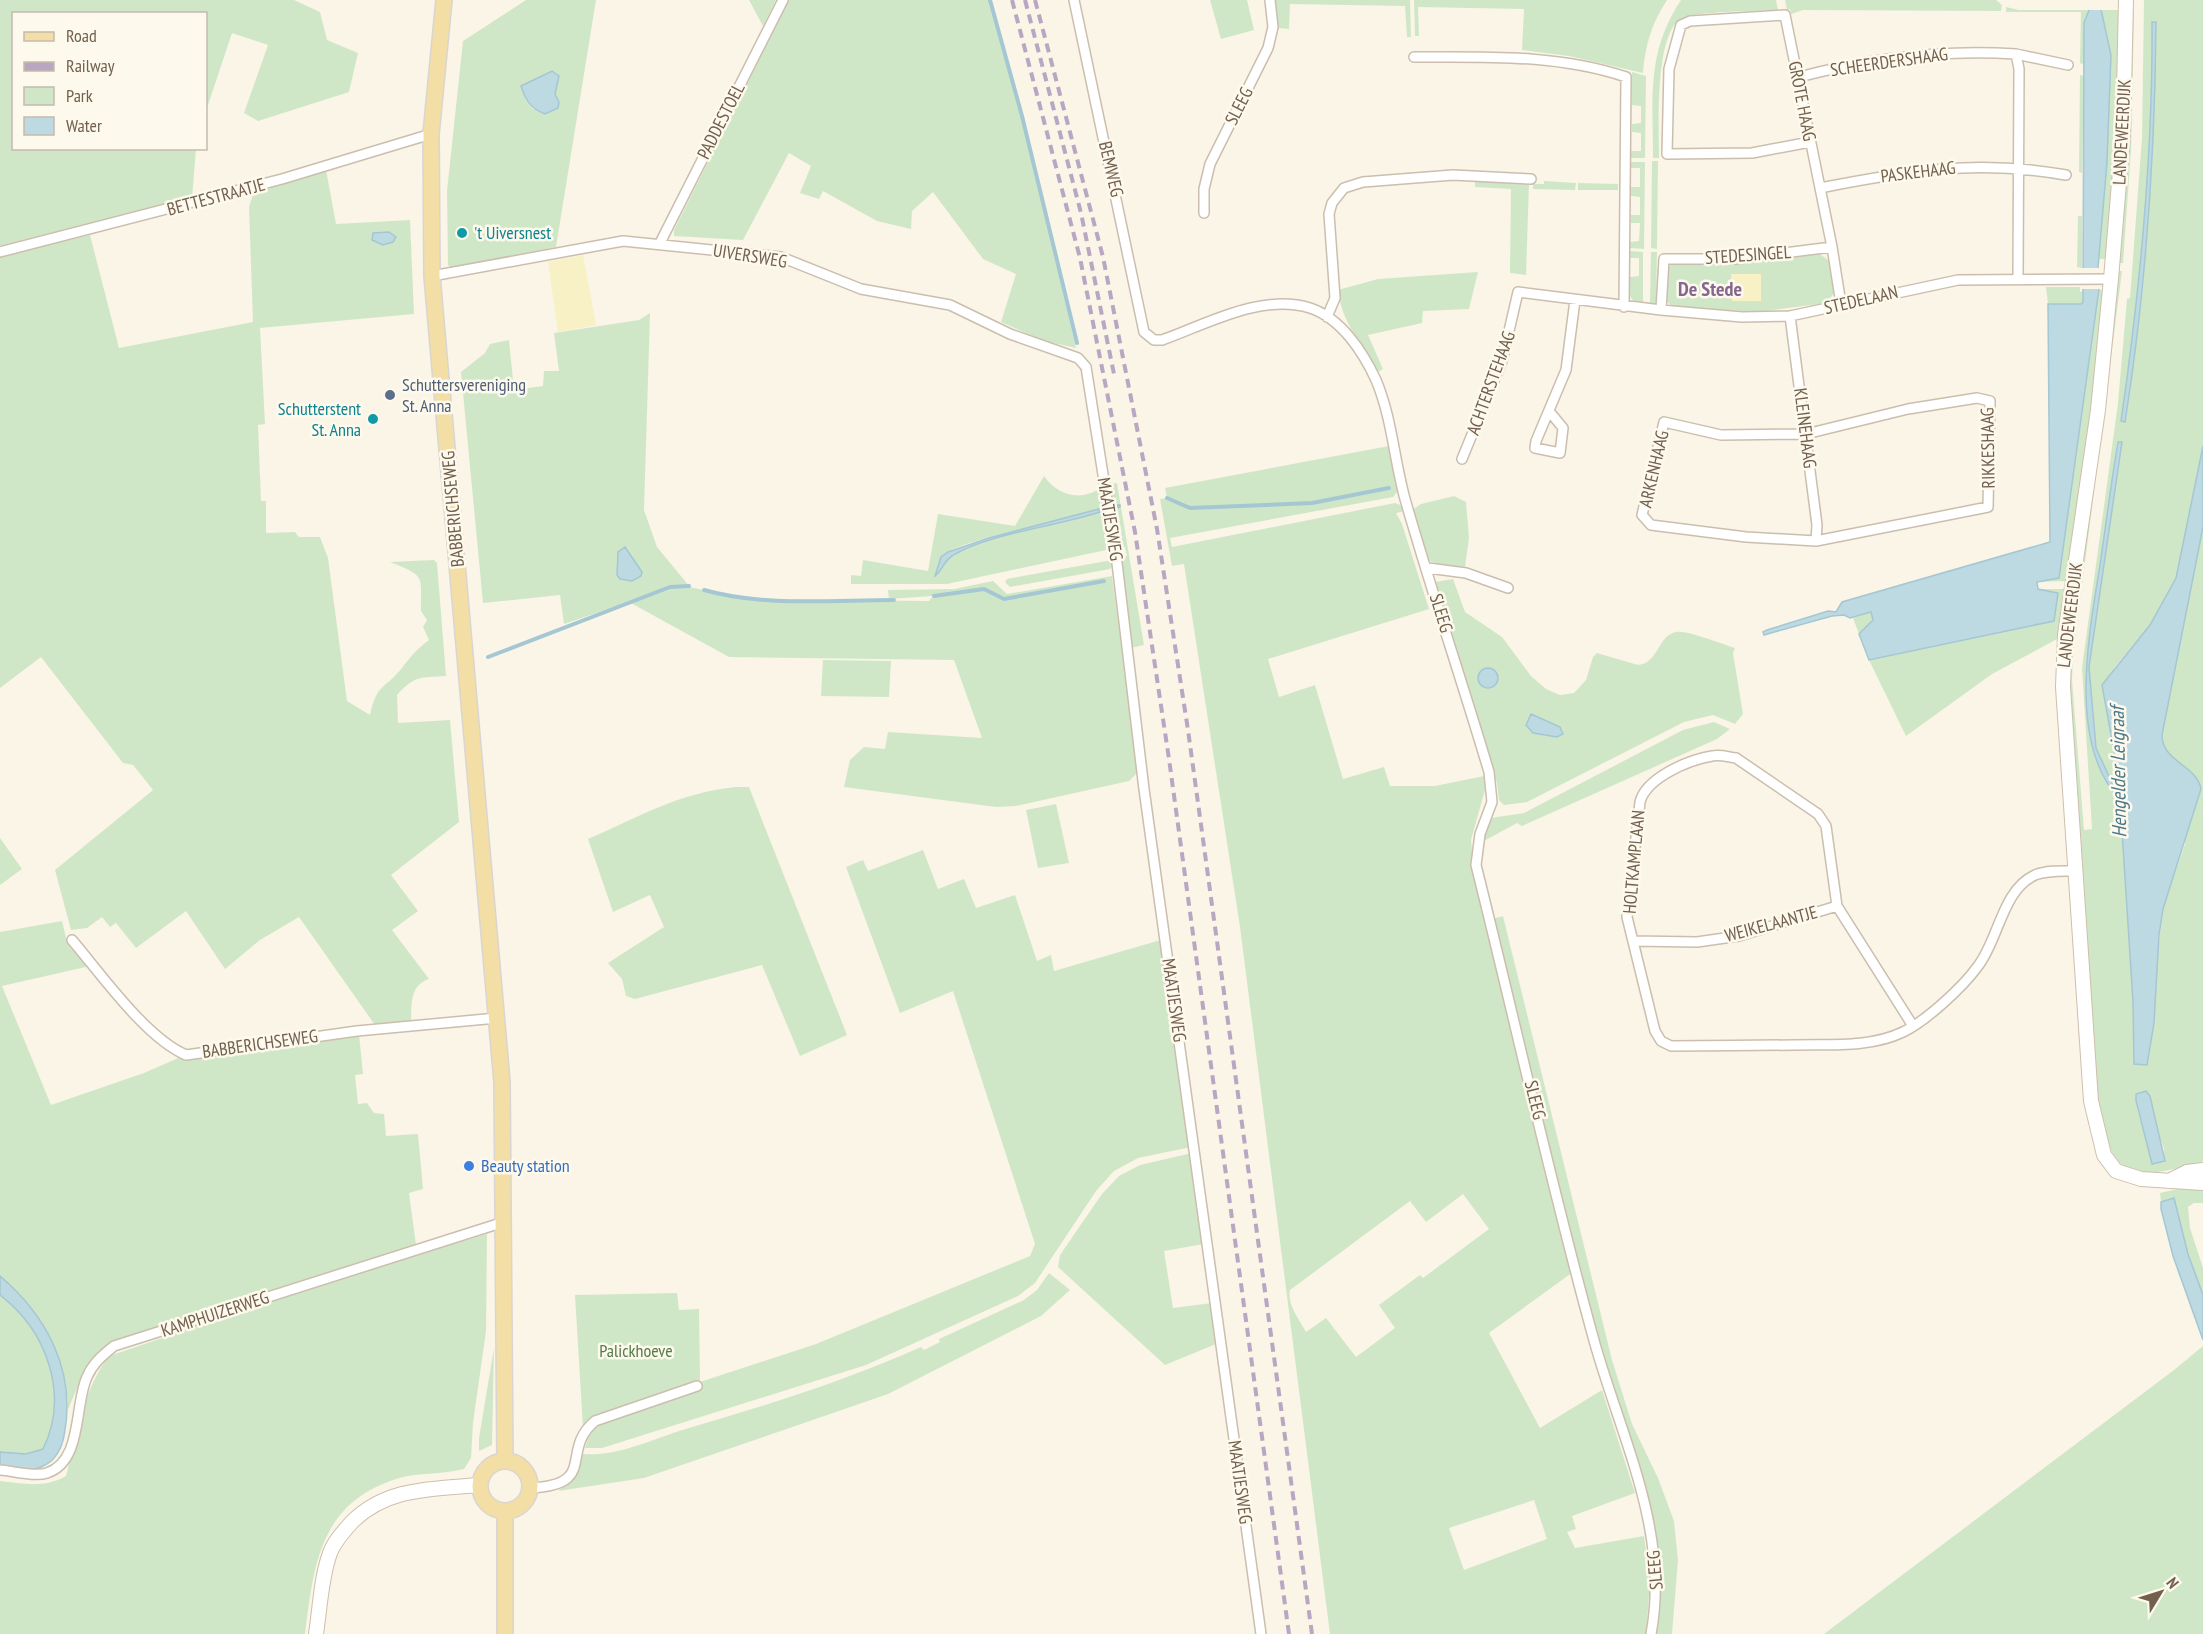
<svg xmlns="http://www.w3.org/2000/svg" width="2203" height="1634" viewBox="0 0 2203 1634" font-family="'PT Sans Narrow',sans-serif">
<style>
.green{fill:#d0e7c7;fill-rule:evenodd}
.sand{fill:#f7f1c5}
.water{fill:#bdd9e2;stroke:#a4c7d3;stroke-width:1.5}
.pier{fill:#faf5e7}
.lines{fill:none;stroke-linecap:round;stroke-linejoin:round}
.stream{stroke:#a4c7d3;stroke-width:4}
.street-casing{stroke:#cbbeae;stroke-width:12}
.secondary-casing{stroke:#cebfac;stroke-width:16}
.primary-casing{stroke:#dad5d1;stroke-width:18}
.street{stroke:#fff;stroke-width:9}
.secondary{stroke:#fff;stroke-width:14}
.primary{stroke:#f3dfa6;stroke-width:15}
.rail{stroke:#b9a6c3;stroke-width:4;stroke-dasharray:9 6;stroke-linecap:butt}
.culture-dot{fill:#0f9aa8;stroke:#fdf9ed;stroke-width:2}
.service-dot{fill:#5c6f8a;stroke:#fdf9ed;stroke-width:2}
.shop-dot{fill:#3f7fe0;stroke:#fdf9ed;stroke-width:2}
.labels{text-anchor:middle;stroke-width:5;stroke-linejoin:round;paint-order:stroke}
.street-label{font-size:18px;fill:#725f4e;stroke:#fdf9ed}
.culture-label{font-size:18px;fill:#0d838f;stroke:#fdf9ed;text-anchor:start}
.service-label{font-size:18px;fill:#4e5e75;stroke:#fdf9ed;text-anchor:start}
.shop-label{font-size:18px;fill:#366cbe;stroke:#fdf9ed;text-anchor:start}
.park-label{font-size:18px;fill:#547c4a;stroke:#fdf9ed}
.neighbourhood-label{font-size:20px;font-weight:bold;fill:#85668e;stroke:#fdf9ed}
.water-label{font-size:20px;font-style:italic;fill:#4c788a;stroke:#fdf9ed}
</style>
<rect width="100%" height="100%" fill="#faf5e7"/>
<!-- green -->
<path class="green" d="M0,0H294L320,12L327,40L358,53L349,92L258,121L244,113L268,45L232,33L206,111V14H14V148L196,149L192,197L0,246Z
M526,0H596L556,247L452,269L448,265L447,191L463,41ZM548,74L559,76L555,94L533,109L526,101L522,86Z
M749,0H776L763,26Z
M789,0H990L1015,88L1076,348L1044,341L1001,322L1016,274L983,259L933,192L912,211L911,229L877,221L823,191L819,199L800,193L811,166L789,153L743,240L674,236V230Z
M1210,0H1247L1254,30L1221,39Z
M1273,0H1410L1411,37H1407L1405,6L1290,4L1289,29L1279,28L1276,24Z
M1414,0H1667C1652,23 1645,45 1643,73L1569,56L1522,50L1524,9L1418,7L1419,36H1415Z
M1681,0H1776L1778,10C1759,11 1694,11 1681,19C1654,34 1659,130 1659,158H1653C1653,98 1646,53 1681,0Z
M1785,0H1996L2002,5L2001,11L1803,10L1791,14L1790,9L1787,10Z
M2144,0H2203V446L2176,578L2150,625L2114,668L2118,789L2113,785L2096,749L2089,667L2122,442H2117C2112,483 2106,524 2100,565C2090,634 2067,744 2120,800L2133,1002L2134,1064L2156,968L2163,908L2185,844L2171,757L2162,744V734L2203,527V1161L2198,1164C2182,1167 2167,1171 2151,1173C2107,1177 2103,1126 2097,1094L2068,677L2069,650L2118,271H2122L2073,657L2072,680L2084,830L2092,829L2082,668L2118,403L2127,299L2130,298L2142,138ZM2152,22C2157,155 2146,290 2125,422L2121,421C2140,289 2153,155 2152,22ZM2138,1093H2144L2164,1149V1161C2149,1139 2136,1122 2136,1094Z
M2006,7L2019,10H2089L2085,19L2084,65L2080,63L2081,12H2006Z
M2100,10H2119L2117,135L2108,259H2099L2107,162V34Z
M2130,12H2134L2131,150L2123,263H2118Z
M1632,72L1646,76L1645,158H1631V151H1641V133L1632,132V124L1641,123V106L1632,105Z
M2080,75L2084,76L2082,173L2079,172Z
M1652,161H1658L1657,249L1651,248Z
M1631,162H1645L1644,249L1630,248V242L1639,241L1640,223H1631V215H1640V197L1631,196V187H1640V168H1631Z
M326,170L336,224L410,220L414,314L260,328L265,424L258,425L261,501H266V533L295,532L299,537H320L328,558L347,701L370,715C377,683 384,690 402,668C411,656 416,650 429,640L423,627L427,620L421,611C420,576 428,577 390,562L434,560L437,563L446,676C420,678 415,675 397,695L398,723L450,720L459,822L391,875L418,911L392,930L429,979C409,986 412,1004 411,1022L375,1025L299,917L260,940L225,969L186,911L136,948L116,923L110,927L102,917L87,928L71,930L55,870L153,790L133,765L123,763L41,657L0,688V257L90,235L119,348L253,322L249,207L254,191ZM389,232L383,245L372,240L373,233Z
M1475,180L1529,183L1526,275L1510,273L1511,189L1475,187Z
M1544,181L1576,183L1575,190L1533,189V184H1544Z
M1578,183L1618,184V190H1578Z
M2078,216H2082V268L2077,267Z
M1630,251L1643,252V304L1634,302L1630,296V277L1639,276V258H1630Z
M1651,252H1657L1656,304H1650Z
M1818,253L1828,260L1834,293L1827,303L1756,312L1672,306L1666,301L1667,268L1674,263L1739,262Z
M1478,272L1469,309L1423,311L1422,323L1368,335L1383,369L1378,372C1362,345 1341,321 1338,290L1378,279Z
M2046,287H2080V292L2083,291L2084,302L2081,304H2048Z
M2099,289L2106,292L2068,581L2037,582L2059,578Z
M650,313L644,510L657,547L690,587L742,599L929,601L933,596L889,599L888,590L954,589L993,581L1007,594L1112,576L1138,772L1129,781L1016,806L996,807L844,787L850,760L864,747L885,749L888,732L982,738L954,660L729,657L629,602L564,624L560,595L483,603L461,372L485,353L490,344L509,340L514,390L543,386L544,371H559L554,333L639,320ZM621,549L627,550L641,572L617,559Z
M1389,446L1398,491L1393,497L1170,538L1172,547L1395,503L1403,506L1405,511L1396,513L1402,524L1429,609L1268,659L1279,697L1315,685L1343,779L1384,767L1390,786H1435L1484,776L1485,790L1471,840L1475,882L1523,1063L1573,1272L1489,1333L1540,1428L1602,1390L1635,1493L1572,1516L1576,1529L1567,1532L1575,1548L1644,1536L1650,1581L1646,1634H1330L1240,927L1184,564L1172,566L1160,499L1167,498L1165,488ZM1463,1194L1489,1229L1423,1278L1420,1275L1379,1305L1395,1328L1356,1357L1326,1318L1306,1332C1299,1319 1287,1305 1290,1290L1410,1201L1426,1222ZM1534,1500L1547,1539L1464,1570L1449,1528Z
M1044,476C1058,496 1081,502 1102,487L1111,549L947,584H851V575L861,576L863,560L928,571L938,514L1015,526ZM1099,509L1100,512C1056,527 991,532 953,555C945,560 940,568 935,576C937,569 938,560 943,555C959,540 1070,520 1099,509Z
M1117,483L1144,645L1131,648L1120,558L1127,556L1125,547L1118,548L1108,485Z
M1454,496L1466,502L1469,538L1465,567H1444L1428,560L1412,510L1421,504Z
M1112,560L1113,565L1110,569L1010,587L1005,582L1007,579Z
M1453,579L1465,612L1502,637L1531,676L1546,689L1560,695L1574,693L1586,680L1593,657L1597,653L1638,665C1659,663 1657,636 1676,632C1688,630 1721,644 1735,648L1733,653L1743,714L1735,724L1713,715L1684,722L1527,802L1504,805L1499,800L1497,783L1435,582ZM1542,718L1557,737L1533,732Z
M2038,589H2067L2059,638L1992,674L1906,736L1869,660L2054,621L2058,594Z
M1872,612L1873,620L1859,634L1853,618Z
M823,660L891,661L889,697L821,696Z
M1714,722L1730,729L1717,739L1522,826L1517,823L1482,842L1487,823L1491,818L1524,813L1683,730Z
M736,787H749L847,1035L800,1056L762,965L635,999L626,996L622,979L608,963L664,927L650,895L613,912L588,839C641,816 678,793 736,787Z
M1056,804L1069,863L1038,868L1026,810Z
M0,838L22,869L0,885Z
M923,850L938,889L964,879L976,908L1015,895L1037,961L1051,955L1054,971L1164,939L1191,1147L1138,1158L1114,1171L1096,1191L1035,1283L1018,1296L866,1365L602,1448H585L590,1433L583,1428L575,1295L677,1293L679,1310L699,1309L700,1382L816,1344L1030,1256L1035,1244L953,991L900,1013L846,867L863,860L868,871Z
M1503,916L1612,1360L1632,1424L1658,1478L1674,1521L1678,1560L1672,1634H1654L1657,1555L1608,1381L1492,919Z
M62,921L67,942L71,949L75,947L90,966L2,986L51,1105L144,1073L183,1056L359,1034L363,1074L355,1075L358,1104L367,1103L374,1113L384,1114L386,1136L418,1134L423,1189L409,1193L416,1245L120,1339C89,1360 82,1376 68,1410C68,1357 40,1309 0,1276V932Z
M1192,1153L1204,1244L1164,1251L1173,1308L1212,1303L1216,1344L1165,1365L1058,1267L1060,1255L1102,1194L1119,1176L1140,1165Z
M2182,1188H2203V1203H2194L2188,1207L2190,1228L2203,1268V1295L2188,1254L2174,1198L2161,1202L2160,1193Z
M487,1234L486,1331L473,1423L471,1458L464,1469C442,1475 418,1472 396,1479C319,1504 314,1565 305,1634H0V1481C24,1484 45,1488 66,1476C77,1436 83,1389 109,1356L319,1285Z
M1049,1273L1070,1290L1041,1316L888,1394L644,1478L558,1491L572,1481L582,1454C615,1457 649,1441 679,1431C761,1407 843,1382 921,1347L924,1350L940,1342L939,1339L1024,1300L1037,1290Z
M0,1295C46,1330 70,1395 43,1449L26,1454L0,1452Z
M2203,1346V1634H1824L2174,1370Z
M494,1348L492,1445L479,1451V1438Z"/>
<!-- sand -->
<path class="sand" d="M583,255L596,325L558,332L548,262Z
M1731,274H1761V301H1732Z"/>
<!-- water -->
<path class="water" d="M2099,0L2111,55L2107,162L2098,268L2099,289L2059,578L2037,582L2038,589L2058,593L2054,621L1869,660L1859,634L1873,620L1871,612L1850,618L1844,615L1832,616L1764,635L1763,632L1767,630L1828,611L1836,612L1842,602L2050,542L2048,304H2081L2083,302L2084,23L2089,10Z
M2152,22H2156C2155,155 2146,290 2125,422L2121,421C2140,290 2153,155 2152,22Z
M552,71L559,76L555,94L559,102L558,108L545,114C530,108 526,101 521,86Z
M389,232L396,237L393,242L383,245L372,240L373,233Z
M2118,442H2122L2089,667L2096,748L2113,785L2118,789L2120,785L2102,685L2150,625L2176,578L2203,446V527L2162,735C2162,762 2197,765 2201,789L2163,909L2159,935L2154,1023L2147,1065L2134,1064L2133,1002L2120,800C2067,743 2089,635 2100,565C2106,524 2111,483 2118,442Z
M1099,509L1100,512C1059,526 985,534 952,556C944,561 941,572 935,576L941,557L948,552L989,538Z
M625,547L642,572L641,576L632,581L620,579L617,575L618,552Z
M1478 678a10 10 0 1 1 20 0a10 10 0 1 1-20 0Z
M1531,714L1560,727L1563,734L1557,737L1533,733L1526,725Z
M2146,1091L2150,1096L2165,1161L2152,1164L2136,1101V1094Z
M2174,1198L2188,1254L2203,1295V1340L2173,1256L2161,1209V1202Z
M0,1276C46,1315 75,1369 65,1430C63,1446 57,1461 41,1467C29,1472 13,1469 0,1467V1452L26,1454L43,1449C70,1394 46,1330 0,1295Z"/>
<!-- pier -->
<path class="pier" d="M2087,0H2102L2103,10H2086Z
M2080,268H2102V289H2080Z"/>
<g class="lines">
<!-- stream -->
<path class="stream" d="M990,0L1022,116L1077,343
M1167,498L1190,508L1312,503L1389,488
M1116,507L1119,506
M704,590C764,607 831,600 894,600
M934,596L984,589L1004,599L1104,581
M488,657L670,587L689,586"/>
<!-- street casing -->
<g class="street-casing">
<path id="street" d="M1074,0L1144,332L1154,340H1162C1207,324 1261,293 1310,308C1341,318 1363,352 1376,380C1392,418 1394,459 1405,499C1431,590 1462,681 1489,772L1492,802L1480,834L1476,865C1516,1025 1551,1186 1595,1344C1622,1439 1670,1533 1651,1634
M2016,54L2068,65
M1414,57C1485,57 1558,54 1626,77L1624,307
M1799,77C1871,58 1942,49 2016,54L2019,69L2018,278
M1810,142L1752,153L1667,154L1669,69L1681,25L1690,21L1785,15L1832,247L1841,304
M1820,188C1906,171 1977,159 2066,175
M1204,213V189L1210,164L1268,48L1273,27L1270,0
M660,243L783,0
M1832,247L1735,259H1664L1661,310L1742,317L1790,316L1958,280L2111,279
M0,252L282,179L431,134
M432,276L623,241L781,257L861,289L950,305L1010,334L1078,358L1086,367L1117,563L1144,789L1261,1634
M1790,316L1817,525L1816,541
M1327,317L1335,298L1329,214L1332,203L1344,188L1363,182L1453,175L1531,179
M1977,398L1990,401L1988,507L1816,541L1746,537L1651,525L1642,515L1664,422L1721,435L1806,434L1908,409Z
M1549,411L1563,428L1560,453L1535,448L1536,441L1566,370L1575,300
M1462,459L1502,361L1518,292L1661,310
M1428,568L1466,573L1508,588
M72,940C101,974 146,1038 186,1055L357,1031L497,1018
M1633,941L1697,942L1739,936L1837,906
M1913,1026L1837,906L1826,826L1818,814L1736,758C1728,757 1720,754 1712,756C1688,760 1646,778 1640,802L1627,917L1655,1031L1661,1041L1671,1046C1712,1046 1753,1045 1794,1045C1829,1044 1870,1048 1903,1032C1926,1021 1963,987 1978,966C1999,939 2002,890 2035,875C2048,870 2063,871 2076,871
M0,1470C13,1471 35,1477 47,1473C83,1461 74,1405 87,1377C93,1363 103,1355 114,1346L504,1222
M530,1488C599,1485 559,1451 595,1421L697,1386"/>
</g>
<!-- secondary casing -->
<g class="secondary-casing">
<path id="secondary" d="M2126,0L2123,135L2111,279L2098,410L2065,635L2063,687L2091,1101L2104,1155L2116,1171L2141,1179L2203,1183
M2169,1181L2187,1172L2203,1170
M316,1634C320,1608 321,1578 330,1553C334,1542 343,1532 351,1523C386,1487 433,1489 479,1485"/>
</g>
<!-- primary casing -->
<g class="primary-casing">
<path id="primary" d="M444,0L431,134L432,276L502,1082L505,1461
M480 1486a25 25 0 1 1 50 0a25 25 0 1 1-50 0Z
M505,1634V1512"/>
</g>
<!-- street -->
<use href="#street" class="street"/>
<!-- secondary -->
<use href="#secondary" class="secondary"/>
<!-- primary -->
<use href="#primary" class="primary"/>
<!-- rail -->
<path class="rail" d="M1012,0L1080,258L1135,532L1169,759L1289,1634
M1025,0L1081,213L1114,374
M1035,0L1103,257L1157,529L1188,730L1312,1634"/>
</g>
<!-- markers -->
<g class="culture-dot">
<circle cx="462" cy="233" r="6"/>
<circle cx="373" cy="419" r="6"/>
</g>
<circle class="service-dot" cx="390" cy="395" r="6"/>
<circle class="shop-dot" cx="469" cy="1166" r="6"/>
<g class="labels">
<!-- street labels -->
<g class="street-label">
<text transform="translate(1889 62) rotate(-8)" y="6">SCHEERDERSHAAG</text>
<text transform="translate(1802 101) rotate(79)" y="6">GROTE HAAG</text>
<text transform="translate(1239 106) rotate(-63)" y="6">SLEEG</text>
<text transform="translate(721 121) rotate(-63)" y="6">PADDESTOEL</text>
<text transform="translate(2122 132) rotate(-87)" y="6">LANDEWEERDIJK</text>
<text transform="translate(1111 169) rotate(77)" y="6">BEMWEG</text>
<text transform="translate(1918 172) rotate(-7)" y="6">PASKEHAAG</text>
<text transform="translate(216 197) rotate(-15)" y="6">BETTESTRAATJE</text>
<text transform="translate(1748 255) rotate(-4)" y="6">STEDESINGEL</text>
<text transform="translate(750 256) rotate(9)" y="6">UIVERSWEG</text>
<text transform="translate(1861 300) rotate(-13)" y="6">STEDELAAN</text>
<text transform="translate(1491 383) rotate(-70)" y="6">ACHTERSTEHAAG</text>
<text transform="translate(1805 428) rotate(83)" y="6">KLEINEHAAG</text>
<text transform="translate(1988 448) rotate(-91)" y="6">RIKKESHAAG</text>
<text transform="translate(1654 469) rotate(-77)" y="6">ARKENHAAG</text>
<text transform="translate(453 509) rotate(-95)" y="6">BABBERICHSEWEG</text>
<text transform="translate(1110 519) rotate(81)" y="6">MAATJESWEG</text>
<text transform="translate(1441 613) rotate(73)" y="6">SLEEG</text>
<text transform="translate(2070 615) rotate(-83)" y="6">LANDEWEERDIJK</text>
<text transform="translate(1634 862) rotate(-85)" y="6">HOLTKAMPLAAN</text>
<text transform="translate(1771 924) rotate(-15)" y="6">WEIKELAANTJE</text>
<text transform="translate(1174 1000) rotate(82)" y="6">MAATJESWEG</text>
<text transform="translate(260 1044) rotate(-8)" y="6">BABBERICHSEWEG</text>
<text transform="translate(1535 1100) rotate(76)" y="6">SLEEG</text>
<text transform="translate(215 1314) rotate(-18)" y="6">KAMPHUIZERWEG</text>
<text transform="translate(1240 1482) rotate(82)" y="6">MAATJESWEG</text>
<text transform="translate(1655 1570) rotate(-95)" y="6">SLEEG</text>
</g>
<!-- culture labels -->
<g class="culture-label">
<text x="474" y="239">'t Uiversnest</text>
<text x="361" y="415" text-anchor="end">Schutterstent<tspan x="361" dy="21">St. Anna</tspan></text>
</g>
<!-- service labels -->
<g class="service-label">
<text x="402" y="391">Schuttersvereniging<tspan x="402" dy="21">St. Anna</tspan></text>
</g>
<!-- shop labels -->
<g class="shop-label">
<text x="481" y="1172">Beauty station</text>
</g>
<!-- park labels -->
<g class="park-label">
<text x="636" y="1357">Palickhoeve</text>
</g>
<!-- neighbourhood labels -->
<g class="neighbourhood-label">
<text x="1710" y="296">De Stede</text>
</g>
<!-- water labels -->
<g class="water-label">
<text transform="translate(2118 772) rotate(-91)" y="7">Hengelder Leigraaf</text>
</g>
</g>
<!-- legend -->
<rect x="12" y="12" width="195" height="138" fill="#fdf9ed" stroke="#c5bbad" stroke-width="1.5"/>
<rect x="24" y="32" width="30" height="9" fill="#f3dfa6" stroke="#c5bbad" stroke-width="1.5"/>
<text x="66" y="42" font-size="18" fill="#725f4e">Road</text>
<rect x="24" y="62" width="30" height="9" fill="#b9a6c3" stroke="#c5bbad" stroke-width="1.5"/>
<text x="66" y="72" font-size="18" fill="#725f4e">Railway</text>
<rect x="24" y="87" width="30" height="18" fill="#d0e7c7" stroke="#c5bbad" stroke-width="1.5"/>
<text x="66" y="102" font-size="18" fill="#725f4e">Park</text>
<rect x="24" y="117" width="30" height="18" fill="#bdd9e2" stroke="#c5bbad" stroke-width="1.5"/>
<text x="66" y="132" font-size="18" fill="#725f4e">Water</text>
<!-- north arrow -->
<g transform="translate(2161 1592) rotate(52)" stroke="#fdf9ed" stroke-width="4.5" paint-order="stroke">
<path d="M0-4.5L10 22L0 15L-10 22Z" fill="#725f4e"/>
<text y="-9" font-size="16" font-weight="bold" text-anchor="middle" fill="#725f4e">N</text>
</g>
</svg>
